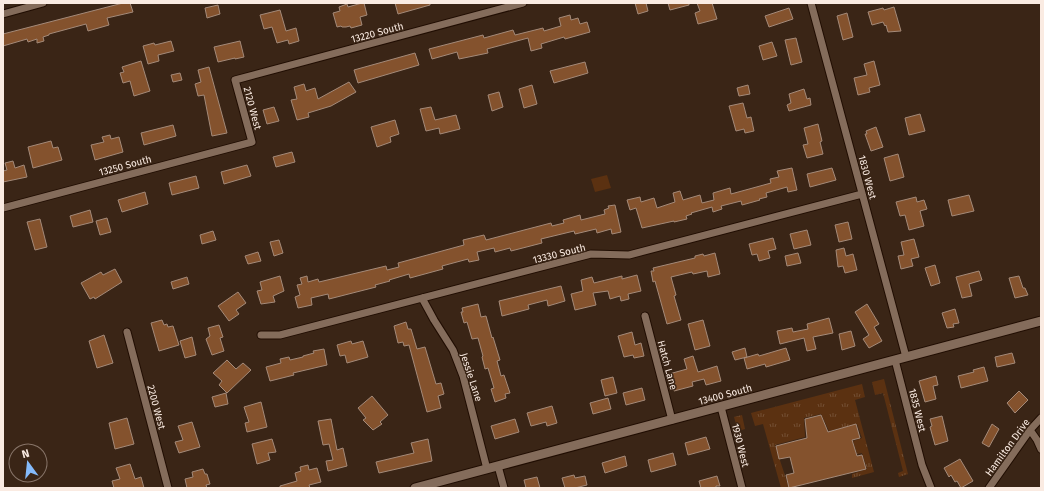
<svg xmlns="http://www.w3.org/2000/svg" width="1044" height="491" viewBox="0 0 1044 491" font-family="'Fira Sans',sans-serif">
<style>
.grass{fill:url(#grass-tufts)}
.pitch{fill:#5b3111}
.building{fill:#84522d;stroke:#a48a79}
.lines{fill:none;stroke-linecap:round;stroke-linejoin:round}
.minor-casing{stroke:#200d02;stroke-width:9}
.tertiary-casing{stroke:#200d02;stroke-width:11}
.minor{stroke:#846c5b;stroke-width:7}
.tertiary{stroke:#846c5b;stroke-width:9}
.labels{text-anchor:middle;stroke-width:3;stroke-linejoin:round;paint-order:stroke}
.street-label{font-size:10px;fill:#faebe2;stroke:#3a2516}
</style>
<defs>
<pattern id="grass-tufts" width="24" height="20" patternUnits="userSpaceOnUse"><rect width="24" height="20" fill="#5b3111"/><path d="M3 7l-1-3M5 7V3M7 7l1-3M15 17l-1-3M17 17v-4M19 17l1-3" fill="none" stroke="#734f33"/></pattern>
</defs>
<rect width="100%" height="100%" fill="#3a2516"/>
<!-- grass -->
<path class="grass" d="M884,379L908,474L899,477L898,473L903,471L883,393L875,395L872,382Z
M862,384L865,397L855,400L874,472L852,478V474L867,469L862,453L857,454L853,441L862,438L857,424L829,431L821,414L804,418L805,437L775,445L789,488H781L763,424L755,426L751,413Z
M742,415L745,429L738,431L734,417Z"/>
<!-- pitch -->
<path class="pitch" d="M607,175L611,188L595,192L591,179Z"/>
<!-- building -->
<path class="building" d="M123,3H130L133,12L107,18L109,25L88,31L86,24L49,34V35L43,37L44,41L37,43V39L28,42L27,39L3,46V34Z
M362,3H364L367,15L360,17L362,25L351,28L350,26L346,27H342L341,26L337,27L333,13L340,11L339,7L347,4L348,7Z
M395,3H430V5L398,14Z
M635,3H646L648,11L638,14Z
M668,3H689V5L670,10Z
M697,3H712L717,19L698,24L695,13L700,11Z
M218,5L220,14L207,18L205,8Z
M894,7L901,31L888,32L886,25L885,26L883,22L872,25L868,12L883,8L884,10Z
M789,8L793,19L769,27L765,16Z
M280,10L286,31L296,28L299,41L289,44L288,40L277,43L272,27L264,29L260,15Z
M847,13L853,37L843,40L837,16Z
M570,15L571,20L578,18L580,24L587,22L590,32L565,39L564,37L541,44L542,48L531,51L528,38L487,49L488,53L459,59L457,52L432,59L429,49L483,35L484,38L513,30L515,35L543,28L544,31L561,26L559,18Z
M796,38L802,62L791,65L785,40Z
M171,41L174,51L158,55L159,61L148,64L143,46L154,43L155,45Z
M240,41L244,57L235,59V58L218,62L214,47Z
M772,42L777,56L763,60L759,46Z
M415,53L419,65L358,83L354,70Z
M141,61L150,91L134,96L130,81L123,83L120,73L124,72L122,67Z
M874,61L880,85L869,88L870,92L858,95L854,78L867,75L864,64Z
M585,62L588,73L554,83L550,71Z
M209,67L227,133L212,136L204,95L198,96L195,84L201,82L198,70Z
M180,73L182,80L173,82L171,75Z
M349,82L356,92L331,106L308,113L309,117L297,120L291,100L297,99L294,87L304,84L306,91L315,88L318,99Z
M532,85L537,104L524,108L519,89Z
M748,85L750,94L739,96L737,88Z
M804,89L807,99L810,98L811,105L789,111L787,105L791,103L789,94Z
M499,92L503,107L492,111L488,95Z
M743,103L747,118L751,117L754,131L745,133L744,129L736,131L729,106Z
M274,107L279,121L267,124L263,110Z
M431,107L435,120L456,115L460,129L440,134L439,128L426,131L420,109Z
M920,114L925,131L909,135L905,118Z
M395,120L399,134L390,137L391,142L377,147L371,127Z
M818,124L822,141L820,142L823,154L807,158L803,145L808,144L804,128Z
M173,125L176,136L144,145L141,133Z
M876,127L883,147L871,151L865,134H867L866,131Z
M110,135L111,139L119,137L123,152L95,160L91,145L104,142L102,137Z
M51,141L53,148L58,147L62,160L33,168L28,147Z
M292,152L295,162L276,167L273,157Z
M898,154L904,177L890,181L884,158Z
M13,161L15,168L24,165L27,177L3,182V171L7,170L5,163Z
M247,165L251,176L224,184L221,172Z
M792,168L797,190L788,192L787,187L766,193L767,197L759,199L760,200L742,205L741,201L721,206L722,209L713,212L712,207L691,213L692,214L686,216L687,219L674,222V221L642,228L636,208L630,210L627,200L640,197L641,202L654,198L657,208L675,202L673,193L680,191L683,200L700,195L702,203L714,200L713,193L730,188L731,194L771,183L770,179L779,177L777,171Z
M832,168L836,180L810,187L807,174Z
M196,176L199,188L172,195L169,183Z
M145,192L148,204L122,212L118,200Z
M969,195L974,211L952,216L948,200Z
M916,197L917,202L924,200L927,209L920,211L924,226L909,230L905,215L900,216L896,202Z
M615,205L621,232L612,234L611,229L597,233L596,229L575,234L574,231L541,239L542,243L511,251L510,248L495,252L494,248L477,252L479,260L469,262L468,259L442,266L443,269L410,278L409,274L389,280L390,281L375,285L376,287L329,299L328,294L311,298L312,305L298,308L295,297L300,295L297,285L302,284L300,278L307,276L308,282L318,279L319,282L386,266L387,270L399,267L398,263L464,245L463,240L484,235L486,240L551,223L552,226L564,223L563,220L580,215L581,220L605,214L604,210L609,208L608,206Z
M90,210L93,222L73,227L70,216Z
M107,218L111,232L100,235L96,221Z
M40,219L47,247L35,250L27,222Z
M848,222L852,239L839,242L835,225Z
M807,230L811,245L794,249L790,234Z
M213,231L216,240L202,244L200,235Z
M773,238L776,249L768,251L770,258L759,261L757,254L752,255L749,244Z
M914,239L919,257L911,259L913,266L901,269L898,256L904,255L901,242Z
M279,240L283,253L274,256L270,242Z
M844,248L846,256L853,254L857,270L845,273L843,266L838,267L836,250Z
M258,252L261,261L248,264L245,256Z
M715,253L720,274L708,277L707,271L693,274L692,272L671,277L676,295L674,296L681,320L667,324L655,281L653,282L651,271H654L653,268L695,258V256L703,254L704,256Z
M798,253L801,263L787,266L785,256Z
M935,265L940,283L931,286L925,268Z
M115,269L122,282L95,299L94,297L90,299L81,283L101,272L103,275Z
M979,271L982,280L969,284L972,296L962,298L956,277Z
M637,275L641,291L628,294L629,299L621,301L620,296L610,299L608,291L593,293L596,305L575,310L571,294L583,291L581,280L592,277L594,283L622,276V279Z
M280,276L284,291L273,296L275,302L261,304L257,291L262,290L260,282Z
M1019,276L1023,288H1025L1028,295L1015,298L1009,278Z
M187,277L189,284L173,289L171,282Z
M561,286L565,301L548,306L547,300L528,305L529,309L502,316L499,301Z
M238,292L246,303L236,310L239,314L229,321L218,306Z
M478,304L481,317L486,316L492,338L493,337L500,360L497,361L501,376L504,375L510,393L505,394L506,398L495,402L491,389L494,388L488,368L485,369L482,357L483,356L478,338L472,339L467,322L464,323L461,312H463L462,308Z
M867,304L879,324L874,327L882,341L869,348L863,339L869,335L855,312Z
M955,309L959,323L953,324L954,327L947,328L942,313Z
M829,318L833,333L813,337L816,349L807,351L804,338L780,344L777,331L792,328L793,332L808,329L807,324Z
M162,320L164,325L167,324L168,327L173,326L179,345L159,351L151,323Z
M703,320L710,346L695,350L688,324Z
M406,322L408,329H411L417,349L425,347L436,384L441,383L444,394L438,396L441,408L427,412L409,345L404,346L403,342L398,343L394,326Z
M219,325L223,337L220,338L224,351L212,355L206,339L210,336L208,328Z
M851,331L855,346L842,350L839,334Z
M632,332L635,345L641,343L644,356L634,358L633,355L624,357L618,336Z
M104,335L113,363L97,368L89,341Z
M192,337L196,355L185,358L180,341Z
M351,341L352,344L363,341L368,357L347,363L345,355L340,356L337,345Z
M745,348L747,357L735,360L732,352Z
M786,348L790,360L766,367L765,364L747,369L744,358L758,354L759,356Z
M324,349L327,365L293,373L294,375L270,381L266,367L281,363L280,359L289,357L290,360L303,357V356L314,353L313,351Z
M1012,353L1015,363L997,367L995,357Z
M693,356L698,372L717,366L721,381L706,385L704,379L692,382L693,386L674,391L669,374L687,369L684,359Z
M227,360L236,369L243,363L251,370L227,393L219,385L222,381L213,373Z
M984,367L988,381L961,388L958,376L974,372L973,370Z
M936,376L938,385L933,386L936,399L925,402L919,381Z
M613,377L617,393L605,396L601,380Z
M642,388L645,400L626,405L623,393Z
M1019,391L1028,400L1015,413L1007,403Z
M226,393L228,404L215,407L212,397Z
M372,396L388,415L380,422L382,424L373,430L363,420L366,418L358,408Z
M608,398L611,409L593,414L590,403Z
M261,402L267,427L247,432L245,423L249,422L244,407Z
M552,406L557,423L547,426L546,422L531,426L527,413Z
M821,415L828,432L856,424L860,438L852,440L857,456L862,455L866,469L789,488L786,475L794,473L790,457L779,459L776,446L807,438L805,419Z
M942,416L948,441L935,445L930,427L932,426L930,419Z
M127,418L134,444L115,449L109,423Z
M331,419L337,450L343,448L347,466L328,471L326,461L333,460L329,444L323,445L318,421Z
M515,419L519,432L495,439L491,426Z
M192,422L200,447L179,453L175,442L183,440L178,426Z
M992,424L999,429L989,447L982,443Z
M706,437L710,449L688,455L685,443Z
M272,439L276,452L268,453L270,460L257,464L252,444Z
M428,439L432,461L379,473L376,462L414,453L411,443Z
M673,453L676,465L651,472L648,460Z
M625,456L627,466L605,473L602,463Z
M960,459L973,481L961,488L957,481L955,482L951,475L949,477L944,468Z
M130,464L135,479L141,477L144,488H114L112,481L120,479L116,468Z
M308,465L309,470L317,468L321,482L309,485L310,488H280V486L297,481L295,473L301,471L300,467Z
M203,469L205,474H207L210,484L206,485L207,488H187L185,479L193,477L192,472Z
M574,475L575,478L585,476L587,485L575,488H565L562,478Z
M717,476L720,486H716V488H701L699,481Z
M537,477L540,488H526L524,480Z"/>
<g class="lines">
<!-- minor casing -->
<g class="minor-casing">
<path id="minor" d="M811,3L906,357
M3,14L43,3
M3,208L252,142L235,80L523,3
M422,298L434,320L453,350L463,376L487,469
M645,316L672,420
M127,332L168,488
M261,335H280L591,254L629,255L862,194
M895,360L922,465L931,488
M721,407L742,488
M1030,430L1037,440L1041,449
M498,466L504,488
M989,488L1030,430L1041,418"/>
</g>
<!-- tertiary casing -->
<g class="tertiary-casing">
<path id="tertiary" d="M415,488L1041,321"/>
</g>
<!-- minor -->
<use href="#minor" class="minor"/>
<!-- tertiary -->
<use href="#tertiary" class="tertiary"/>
</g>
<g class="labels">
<!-- street labels -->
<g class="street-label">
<text transform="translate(377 32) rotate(-15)" y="4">13220 South</text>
<text transform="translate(253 108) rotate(75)" y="4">2120 West</text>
<text transform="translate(125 165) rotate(-15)" y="4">13250 South</text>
<text transform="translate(868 177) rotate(75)" y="4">1830 West</text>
<text transform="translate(559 253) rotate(-14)" y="4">13330 South</text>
<text transform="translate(668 365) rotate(75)" y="4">Hatch Lane</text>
<text transform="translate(472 377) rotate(72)" y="4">Jessie Lane</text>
<text transform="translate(725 394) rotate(-15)" y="4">13400 South</text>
<text transform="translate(157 407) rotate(75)" y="4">2200 West</text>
<text transform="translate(918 410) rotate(76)" y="4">1835 West</text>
<text transform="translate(741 445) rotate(76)" y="4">1930 West</text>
<text transform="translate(1007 447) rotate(-54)" y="4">Hamilton Drive</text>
</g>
</g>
<!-- border -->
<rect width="1044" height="491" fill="none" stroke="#faebe2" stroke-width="8"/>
<!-- north arrow -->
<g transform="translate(28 463) rotate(345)"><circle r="19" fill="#3a2516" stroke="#877468"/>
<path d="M0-3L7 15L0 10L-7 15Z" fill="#85bbfb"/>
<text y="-6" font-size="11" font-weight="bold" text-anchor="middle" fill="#faebe2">N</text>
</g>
</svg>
